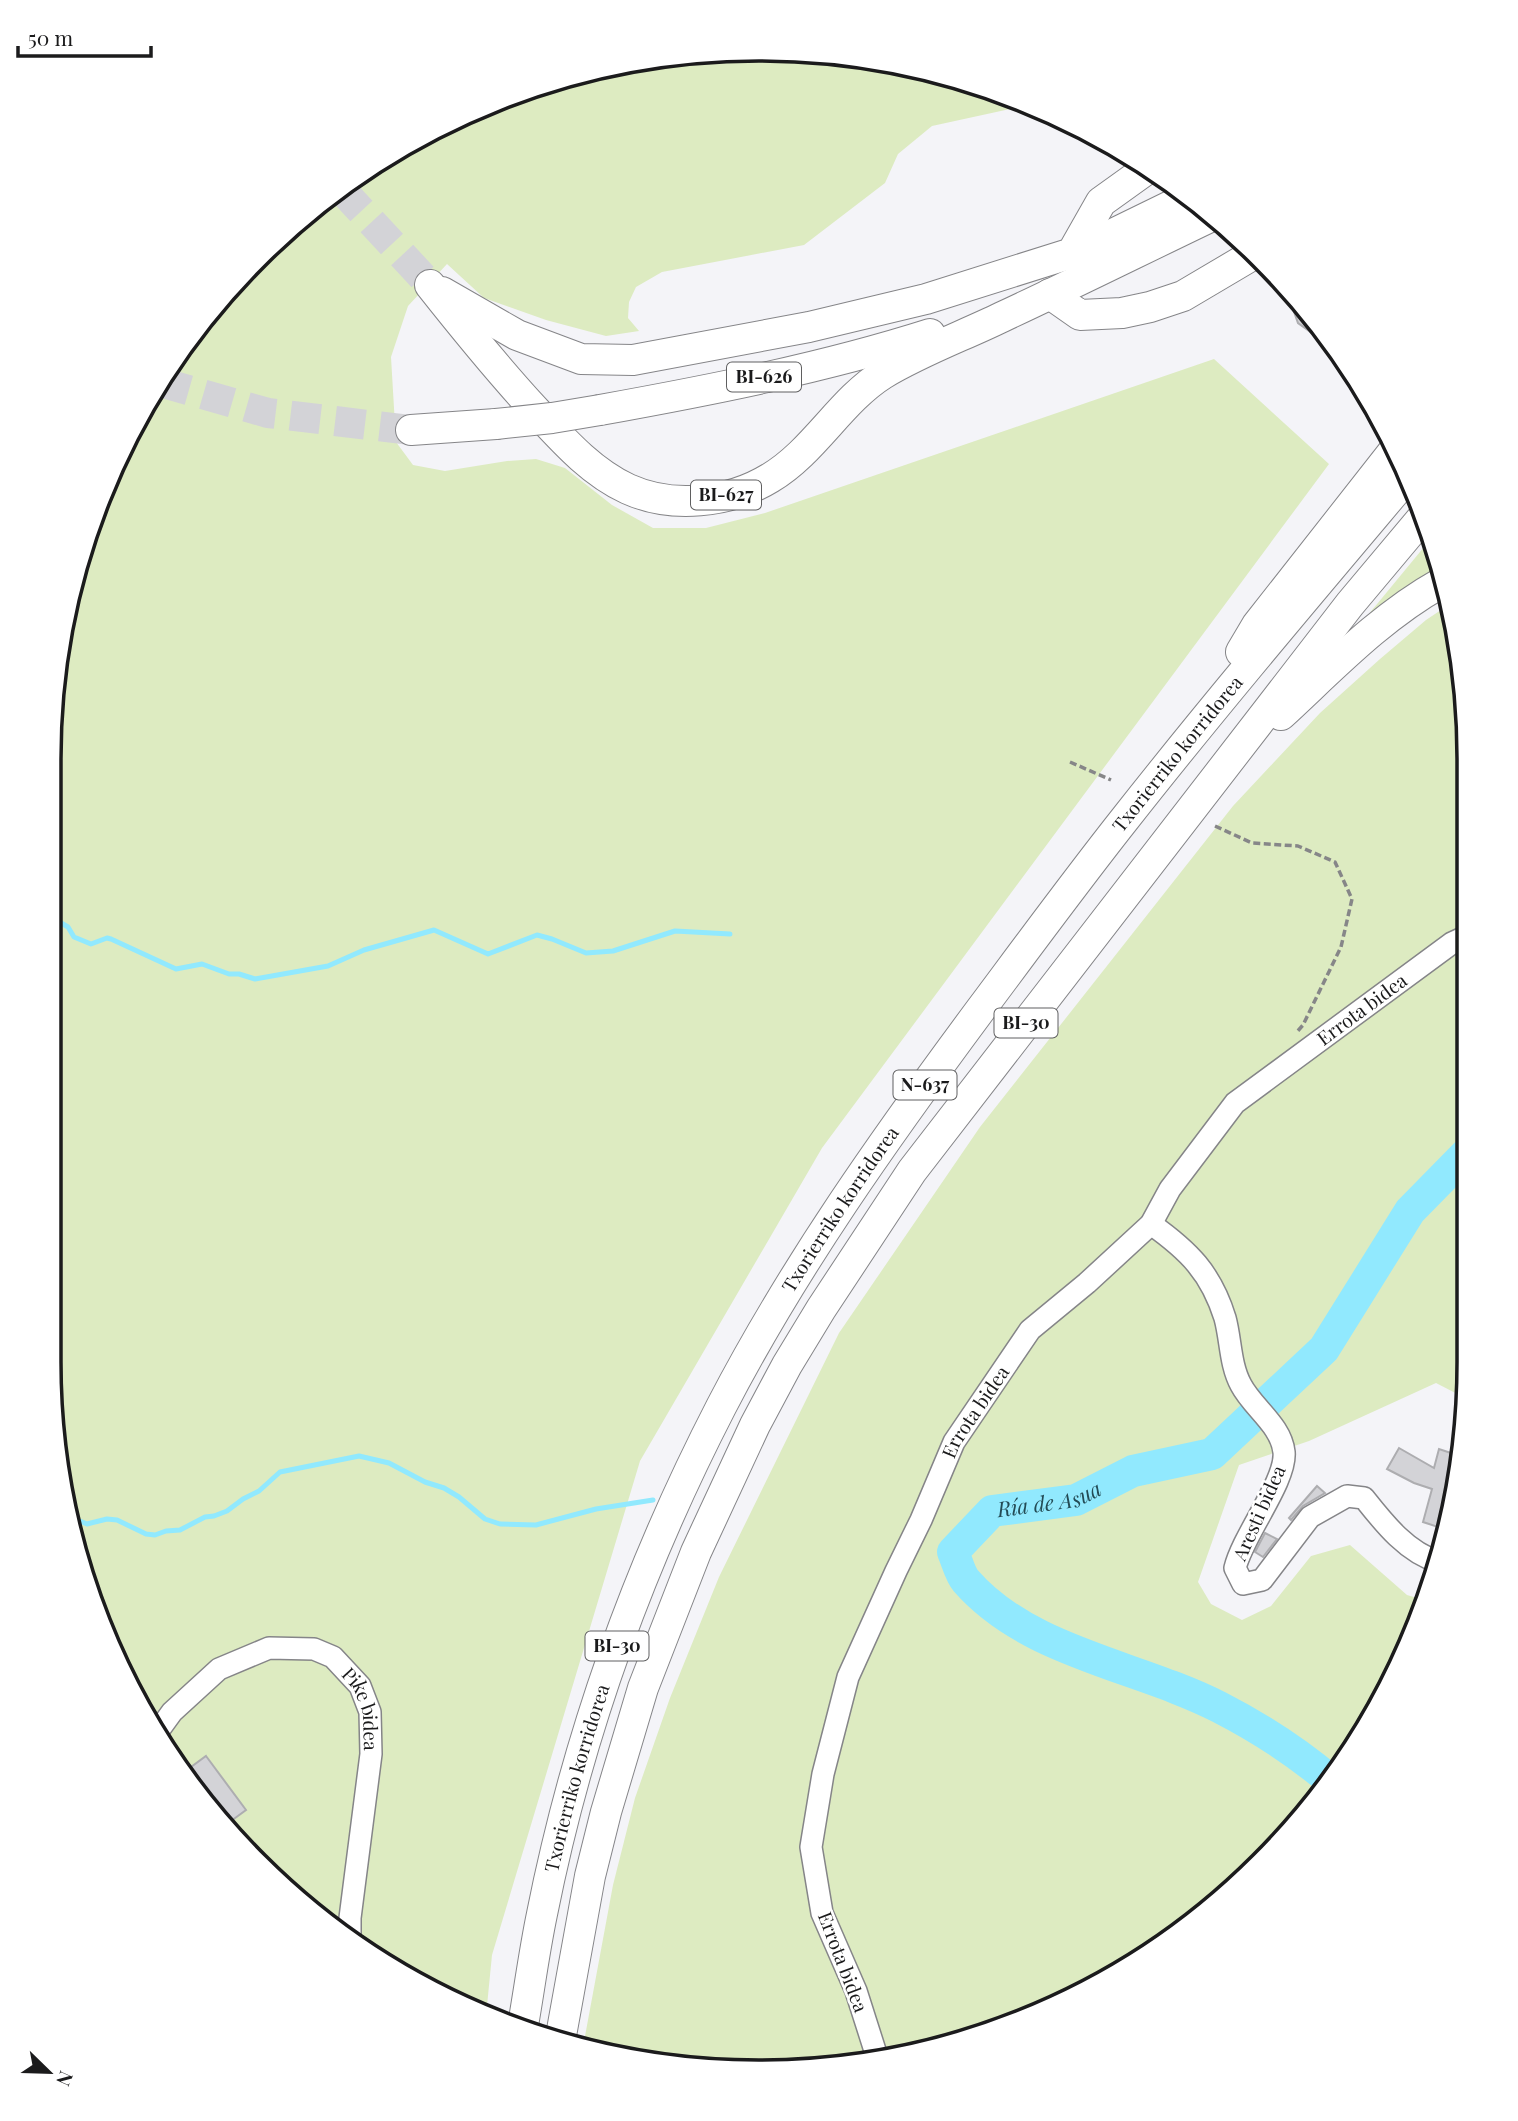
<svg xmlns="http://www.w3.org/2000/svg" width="1518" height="2121" viewBox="0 0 1518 2121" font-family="'Playfair Display',serif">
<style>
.green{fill:#ddebc1}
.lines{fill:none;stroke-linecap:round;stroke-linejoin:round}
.stream{stroke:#91e9fe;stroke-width:5}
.river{stroke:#91e9fe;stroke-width:32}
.building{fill:#d3d3d7;stroke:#adadb0;stroke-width:2}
.highway-tunnel{stroke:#d3d3d7;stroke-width:30;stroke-dasharray:30 15;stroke-linecap:butt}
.minor-casing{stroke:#858588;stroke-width:24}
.highway-casing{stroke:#858588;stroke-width:32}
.path{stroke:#868688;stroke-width:3.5;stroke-dasharray:7 3.5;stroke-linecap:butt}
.minor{stroke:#fff;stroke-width:21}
.highway{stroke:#fff;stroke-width:30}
.highway-bridge-casing{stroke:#858588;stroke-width:32;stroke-linecap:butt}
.highway-bridge{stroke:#fff;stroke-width:30}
.labels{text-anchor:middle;stroke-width:5;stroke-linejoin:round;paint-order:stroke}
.shield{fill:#fff;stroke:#5f5f60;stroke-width:2}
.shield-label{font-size:18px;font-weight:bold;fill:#1b1b1c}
.street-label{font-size:19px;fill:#1b1b1c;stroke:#fff}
.water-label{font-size:21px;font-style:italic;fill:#234b55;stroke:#fff}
.rim{fill:none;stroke:#1b1b1c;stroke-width:3.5}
</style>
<rect width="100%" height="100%" fill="#f4f4f8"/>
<!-- green -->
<path class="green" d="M806,51L943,73L1028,105L932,126L898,154L885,183L804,245L662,272L636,287L629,302L628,318L639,331L606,336L546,320L484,298L447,264L408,306L391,357L396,442L413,465L445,471L507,461L536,459L565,468L612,505L653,528H706L765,513L1214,359L1329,464L822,1148L640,1461L492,1955L486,2016L445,1999L291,1896L168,1756L103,1634L73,1546L49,1362V759L63,620L103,488L144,404L225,291L291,225L404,144L531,87L667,55Z
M1429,541L1437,570L1354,632Z
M1447,606L1463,666L1467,1399L1436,1383L1309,1441L1239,1465L1198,1582L1211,1604L1242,1620L1271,1606L1311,1556L1350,1545L1407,1595L1424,1600L1396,1676L1322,1795L1227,1896L1073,1999L987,2034L852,2066H666L583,2047L613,1885L635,1798L670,1698L719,1577L839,1333L980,1127L1233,806L1320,713L1380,659L1426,620Z"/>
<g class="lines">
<!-- stream -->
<path class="stream" d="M49,913L51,917L68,927L74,937L91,944L107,938L111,939L176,969L202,964L229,974H239L255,979L328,966L364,950L434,930L488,954L537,935L552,939L586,953L613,951L675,931L730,934
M70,1517L87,1524L107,1519L117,1520L146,1534L155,1535L166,1531L180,1530L205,1517L214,1516L227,1511L243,1499L259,1491L280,1472L359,1456L389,1463L425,1482L444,1488L459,1497L485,1519L500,1524L536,1525L596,1509L653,1500"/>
<!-- river -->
<path class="river" id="s1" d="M1331,1781C1297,1752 1258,1727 1219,1707C1137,1665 1029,1653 966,1581C960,1574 957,1561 953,1552L992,1511L1076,1500L1133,1471L1212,1454L1324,1349L1410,1211L1466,1154"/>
</g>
<!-- building -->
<path class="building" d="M1284,283L1293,291L1330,343L1329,345L1298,323Z
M1399,1448L1434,1468L1439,1449L1460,1456L1447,1530L1423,1522L1432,1489L1414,1483L1387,1469Z
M1317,1486L1325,1493L1303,1506L1291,1520L1289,1518Z
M1265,1533L1277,1539L1263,1557L1255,1552Z
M206,1756L246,1810L227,1824L193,1784L199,1779L191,1767Z"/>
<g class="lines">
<!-- highway-tunnel -->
<path class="highway-tunnel" d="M341,189L430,285
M160,382L268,413L411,430"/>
<!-- minor casing -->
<g class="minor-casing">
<g id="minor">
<path d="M1151,1224C1189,1251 1211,1273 1225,1318C1231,1340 1230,1365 1241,1385C1253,1408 1281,1425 1284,1452C1287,1480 1243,1535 1235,1568L1243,1584L1262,1580L1310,1517L1347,1496L1364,1498C1383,1522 1407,1553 1439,1562"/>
<path id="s2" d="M156,1734L172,1712L219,1669L269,1648L314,1649L333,1657L360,1686L370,1712L371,1754L350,1918V1935"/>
<path id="s3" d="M878,2060L856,1991L822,1913L811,1847L823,1774L848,1677L896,1571L921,1520L954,1442L1030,1330L1087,1283L1151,1224L1170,1189L1235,1103L1452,943L1465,937"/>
</g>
</g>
<!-- highway casing -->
<g class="highway-casing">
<g id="highway">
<path d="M1070,255L1191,196"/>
<path d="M430,285C464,328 498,370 536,411C563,440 591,472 628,489C672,509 729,503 770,478C814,452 840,401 883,374C921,351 963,336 1002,317C1073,284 1143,249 1212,216"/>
<path d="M442,292L517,335L581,359L633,360L809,327L926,299L1072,253L1101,202L1147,169"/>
<path d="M1050,294L1080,315L1122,313L1150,307L1183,296L1254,254"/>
<path d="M600,410C711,390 823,368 930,334"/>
<path d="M411,430L496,424"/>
<path d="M1241,652L1257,625L1396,448"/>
<path d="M1281,715C1332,668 1380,617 1441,583"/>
<path id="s4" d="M522,2031C529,1992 534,1952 542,1914C577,1738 639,1566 721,1407C794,1266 886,1137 981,1009C1028,946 1075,882 1124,820C1216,703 1313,589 1409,475"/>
<path d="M560,2041L590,1876L606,1812L643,1688L696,1552L755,1425L787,1365L821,1309L912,1171L1350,604L1423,517"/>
</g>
</g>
<!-- path -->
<path class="path" d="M1070,762L1111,780
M1215,826L1252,843L1298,846L1335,862L1352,899L1341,947L1303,1025L1296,1033"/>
<!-- minor -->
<use href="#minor" class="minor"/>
<!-- highway -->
<use href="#highway" class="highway"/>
<!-- highway-bridge casing -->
<g class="highway-bridge-casing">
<path id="highway-bridge" d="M496,424L552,418L600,410"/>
</g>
<!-- highway-bridge -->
<use href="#highway-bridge" class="highway-bridge"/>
</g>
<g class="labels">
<!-- shield labels -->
<g class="shield">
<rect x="727" y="362.5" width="74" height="29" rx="5"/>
<rect x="691" y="480.5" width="70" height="29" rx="5"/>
<rect x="994.5" y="1008.5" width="63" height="29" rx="5"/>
<rect x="893.5" y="1070.5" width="63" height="29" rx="5"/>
<rect x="585.5" y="1631.5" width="63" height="29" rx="5"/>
</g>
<g class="shield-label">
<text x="764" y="383">BI-626</text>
<text x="726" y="501">BI-627</text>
<text x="1026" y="1029">BI-30</text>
<text x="925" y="1091">N-637</text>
<text x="617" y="1652">BI-30</text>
</g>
<!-- street labels -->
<g class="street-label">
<text dy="7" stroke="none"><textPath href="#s4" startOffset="1456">Txorierriko korridorea</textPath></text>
<text dy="7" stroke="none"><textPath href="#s3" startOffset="1258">Errota bidea</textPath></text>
<text dy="7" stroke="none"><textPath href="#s4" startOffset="889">Txorierriko korridorea</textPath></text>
<text dy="7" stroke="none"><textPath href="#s3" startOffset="693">Errota bidea</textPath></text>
<text transform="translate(1259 1513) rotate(-66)" y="7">Aresti bidea</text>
<text dy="7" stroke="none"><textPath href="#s2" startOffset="273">Pike bidea</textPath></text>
<text dy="7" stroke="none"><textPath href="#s4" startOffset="259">Txorierriko korridorea</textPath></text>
<text transform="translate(843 1962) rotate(69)" y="7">Errota bidea</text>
</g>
<!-- water labels -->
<g class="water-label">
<text dy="7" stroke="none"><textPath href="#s1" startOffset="567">Ría de Asua</textPath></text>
</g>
</g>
<!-- crop -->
<path d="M0 0H1518V2121H0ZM759 61H759A698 698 0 0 1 1457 759V1362A698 698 0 0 1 759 2060H759A698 698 0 0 1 61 1362V759A698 698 0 0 1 759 61Z" fill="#fff" fill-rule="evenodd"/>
<path class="rim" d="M759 61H759A698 698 0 0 1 1457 759V1362A698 698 0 0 1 759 2060H759A698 698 0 0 1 61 1362V759A698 698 0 0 1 759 61Z"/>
<!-- north arrow -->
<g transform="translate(49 2072) rotate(113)" stroke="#ffffff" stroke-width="5" paint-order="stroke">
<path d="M0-5L12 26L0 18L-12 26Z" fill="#1b1b1c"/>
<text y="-10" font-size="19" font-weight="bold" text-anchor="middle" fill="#1b1b1c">N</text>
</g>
<!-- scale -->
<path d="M18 46v10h133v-10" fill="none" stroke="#1b1b1c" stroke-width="3.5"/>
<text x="28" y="46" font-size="21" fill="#1b1b1c" stroke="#ffffff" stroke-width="5" paint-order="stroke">50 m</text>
</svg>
